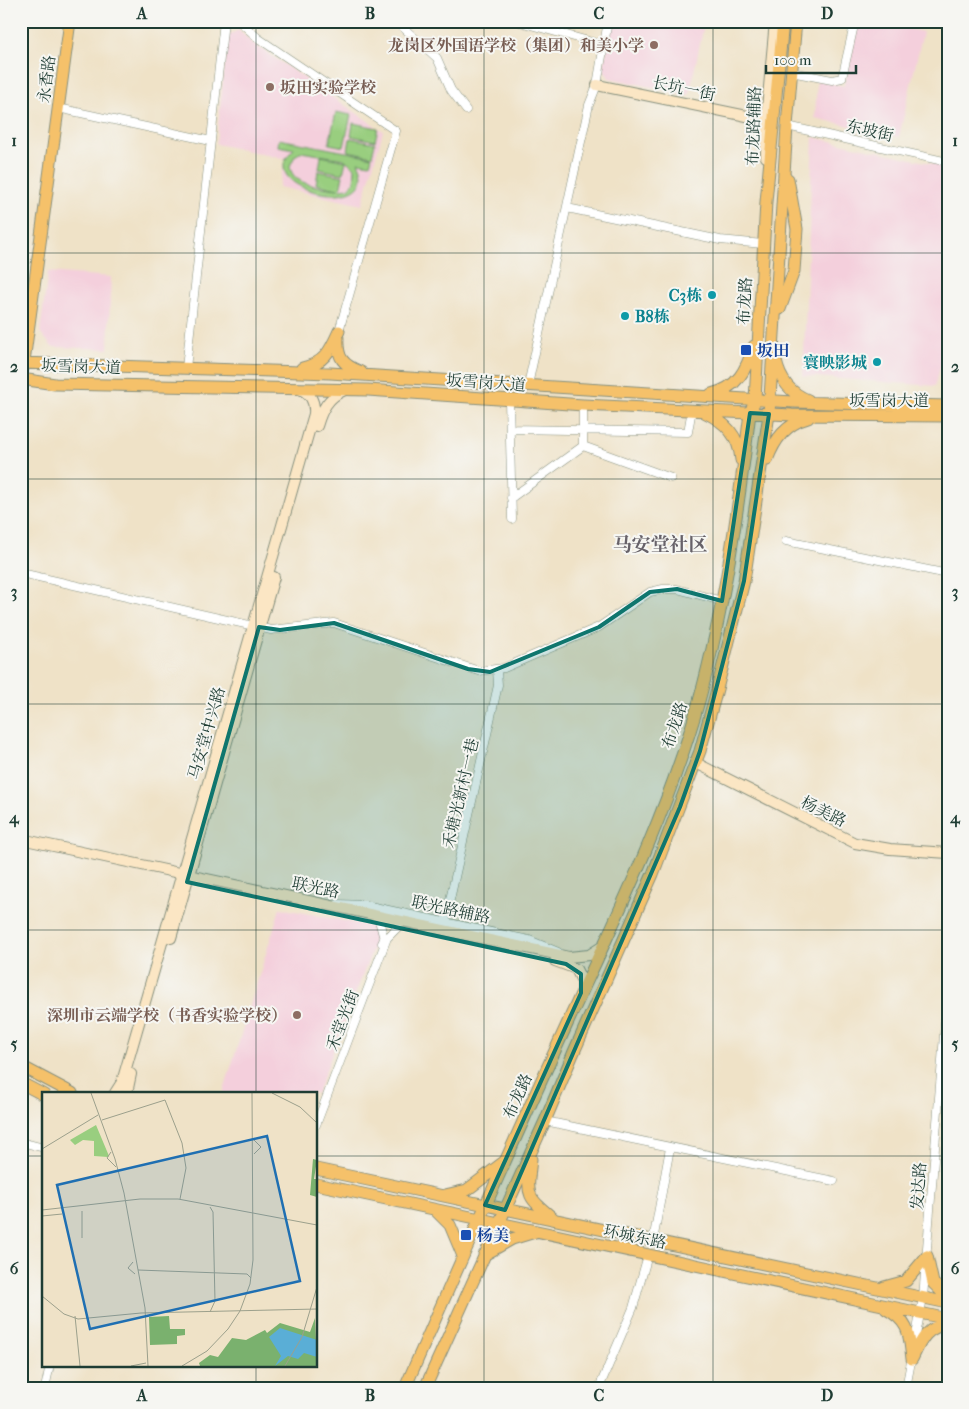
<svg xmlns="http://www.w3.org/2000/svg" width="969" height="1409" viewBox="0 0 969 1409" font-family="'IM FELL French Canon','Noto Serif SC',serif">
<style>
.built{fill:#f4cfdc}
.green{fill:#99ce7f;stroke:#5c865a;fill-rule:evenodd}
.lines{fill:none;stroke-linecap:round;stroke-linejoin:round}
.street-casing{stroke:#87907e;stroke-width:9}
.secondary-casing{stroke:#87907e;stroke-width:12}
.primary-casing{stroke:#87907e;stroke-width:13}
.street{stroke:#fff;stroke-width:8}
.secondary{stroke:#fbe6c4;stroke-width:10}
.primary{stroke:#f5c16b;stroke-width:11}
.marked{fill:#0f766e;fill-opacity:0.2;stroke:#0f766e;stroke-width:4;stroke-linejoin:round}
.grid{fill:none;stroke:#1f3d34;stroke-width:1;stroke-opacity:0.55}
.education-dot{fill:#8d6e63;stroke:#f6f6f2;stroke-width:2}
.culture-dot{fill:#0f9aa8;stroke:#f6f6f2;stroke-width:2}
.transit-dot{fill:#1a4fb4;stroke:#f6f6f2;stroke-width:2}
.labels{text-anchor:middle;stroke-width:4;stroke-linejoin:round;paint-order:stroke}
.education-label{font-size:16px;font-weight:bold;fill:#785e54;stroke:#f6f6f2;text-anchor:end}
.street-label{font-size:16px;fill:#1f3d34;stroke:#f6f6f2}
.culture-label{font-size:16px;font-weight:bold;fill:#0d838f;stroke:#f6f6f2;text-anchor:end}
.transit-label{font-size:16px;font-weight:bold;fill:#164399;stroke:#f6f6f2;text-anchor:start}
.quarter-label{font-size:19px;font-weight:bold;fill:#676269;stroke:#f6f6f2}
.inset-road{fill:none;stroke:#9ca08c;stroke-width:1}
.view{fill:#1f6fb2;fill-opacity:0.15;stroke:#1f6fb2;stroke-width:2.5}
.inset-edge{fill:none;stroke:#1f3d34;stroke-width:2.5}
.neatline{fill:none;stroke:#1f3d34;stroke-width:2}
.grid-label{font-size:16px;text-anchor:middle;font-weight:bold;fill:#1f3d34}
</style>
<rect width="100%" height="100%" fill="#f6f6f2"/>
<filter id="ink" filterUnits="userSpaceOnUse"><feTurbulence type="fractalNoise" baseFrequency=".02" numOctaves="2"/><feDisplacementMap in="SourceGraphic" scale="10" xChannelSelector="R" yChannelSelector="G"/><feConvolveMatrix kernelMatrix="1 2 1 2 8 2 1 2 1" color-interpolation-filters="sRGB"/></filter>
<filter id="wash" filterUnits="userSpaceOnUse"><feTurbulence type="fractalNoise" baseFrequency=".0096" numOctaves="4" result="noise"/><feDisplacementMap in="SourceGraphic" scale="20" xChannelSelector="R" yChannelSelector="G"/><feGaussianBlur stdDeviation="1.12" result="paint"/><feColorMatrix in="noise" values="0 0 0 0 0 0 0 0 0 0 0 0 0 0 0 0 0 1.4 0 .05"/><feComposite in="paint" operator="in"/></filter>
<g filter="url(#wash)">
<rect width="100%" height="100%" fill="#efe2c7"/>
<!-- built -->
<path class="built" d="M613,21H705L689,95L609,78L603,68Z
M859,21H878L923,32L899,137L815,118L817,80L844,86Z
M238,30L254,44L383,131L362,205L279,187L285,159L216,144L228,36Z
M813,137L948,167V340L935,386L803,376Z
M48,272L111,277L108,349L52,347L40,332Z
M280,908L375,927L377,938L316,1096V1093H223Z"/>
<!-- green -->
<path class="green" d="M336,112L351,115L344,147L329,144Z
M353,123L378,128L375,141L351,136Z
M350,138L375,143L372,156L348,151Z
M279,139L372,157L370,164L358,162C387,219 246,191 294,149L278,146ZM301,152L344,159L355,168L354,182L349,188L340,189L343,176L318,171L316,184L338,189C322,187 292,186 290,166L295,156Z
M321,156L346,161L343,174L319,169Z"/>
</g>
<g filter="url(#ink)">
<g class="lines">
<!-- street casing -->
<g class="street-casing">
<path id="street" d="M239,21L258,38L396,131L339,331
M396,21L437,58L451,90L466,110
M516,21L603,45
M791,72L832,80L842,78L855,21
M58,108L211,141
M787,126L948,162
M567,208L720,240L763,244
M186,368L224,21
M528,385L589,105L597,85L608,21
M509,400L512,519
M510,429L688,432L692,409
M583,446V405
M511,498L583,446L671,478
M786,541L948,574
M21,573L271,630L334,623L479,671L504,668L599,627L650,592L663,589H677L722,601
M338,904L365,905L529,940L558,952
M445,922L498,685L497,670
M380,924L384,939L382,943
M545,1121L834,1181
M316,1125L387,938L398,927
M21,1142L44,1148
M653,1241L670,1148
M45,1388L50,1365
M599,1388L633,1308L648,1255
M906,1388L923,1298L948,985"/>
</g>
<!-- secondary casing -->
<g class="secondary-casing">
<path id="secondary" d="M597,85L766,120
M766,157V120L775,21
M317,426C322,409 328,397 345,390
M696,763L855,843L890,849L948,853
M21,839L569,957L589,955L603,946
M171,938L274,577
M555,961L576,969L582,981V992
M115,1093L122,1082L314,414C315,402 311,393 299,389
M127,1093L131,1074"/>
</g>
<!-- primary casing -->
<g class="primary-casing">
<path id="primary" d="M780,309L794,271L797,229L788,179
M338,338C337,358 343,365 361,372
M776,361C780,380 790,393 808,400
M21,363L330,373L793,402L948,406
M302,368C325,363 330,351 339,331
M23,369L70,21
M21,379L55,384L368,390L583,405L792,415L948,416
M711,394C738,388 746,370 754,346
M704,412C725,422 739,435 741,460
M767,460C775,439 786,424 808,418
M21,1066L72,1093
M21,1083L44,1095
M531,1159C527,1196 525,1195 554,1219
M316,1169L948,1303
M316,1184L948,1319
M445,1195L467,1190L504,1162
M435,1210L450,1225L463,1256
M484,1255L512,1239L535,1232
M927,1256L933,1283L948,1298
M884,1287L906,1281L927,1256
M886,1309C910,1322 909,1334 912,1359
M912,1359C921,1340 926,1327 948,1324
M405,1388C459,1265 513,1142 569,1020C617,916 668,812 699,701C725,606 738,510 750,413L755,400L766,202L783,21
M425,1388L545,1121L573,1054L653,874L700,751L716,693L744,581L769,414L787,126L796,21"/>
</g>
<!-- street -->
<use href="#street" class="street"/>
<!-- secondary -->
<use href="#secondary" class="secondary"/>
<!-- primary -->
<use href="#primary" class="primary"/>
</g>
</g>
<!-- marked area -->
<path class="marked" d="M750,413L769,414L744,581L700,751L680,807L505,1210L485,1205L581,993V974L566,964L187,882L259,627L280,630L334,623L468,669L490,672L599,627L650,592L677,589L722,601Z"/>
<!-- grid -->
<path class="grid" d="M256,21V1093M484,21V1388M713,21V1388M21,253H948M21,479H948M21,704H948M21,930H948M21,1156H44M316,1156H948M256,1365V1388"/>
<!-- markers -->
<g class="education-dot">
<circle cx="654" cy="45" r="5"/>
<circle cx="270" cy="87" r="5"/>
<circle cx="297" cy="1015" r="5"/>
</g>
<g class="culture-dot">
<circle cx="712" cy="295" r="5"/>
<circle cx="625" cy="316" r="5"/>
<circle cx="877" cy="362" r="5"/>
</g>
<g class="transit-dot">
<rect x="740" y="344" width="12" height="12" rx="2.5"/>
<rect x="460" y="1229" width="12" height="12" rx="2.5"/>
</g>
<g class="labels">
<!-- education labels -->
<g class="education-label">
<text x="644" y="51">龙岗区外国语学校（集团）和美小学</text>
<text x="280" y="93" text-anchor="start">坂田实验学校</text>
<text x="287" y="1021">深圳市云端学校（书香实验学校）</text>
</g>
<!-- street labels -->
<g class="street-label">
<text transform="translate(46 79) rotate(-83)" y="6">永香路</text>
<text transform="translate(684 88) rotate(12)" y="6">长坑一街</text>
<text transform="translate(753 126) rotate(-88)" y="6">布龙路辅路</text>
<text transform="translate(870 130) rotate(13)" y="6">东坡街</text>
<text transform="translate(744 301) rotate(-87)" y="6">布龙路</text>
<text transform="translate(81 366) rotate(2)" y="6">坂雪岗大道</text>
<text transform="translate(486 382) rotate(4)" y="6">坂雪岗大道</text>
<text x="889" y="406">坂雪岗大道</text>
<text transform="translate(674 725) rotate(-72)" y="6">布龙路</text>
<text transform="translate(206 733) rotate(-74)" y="6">马安堂中兴路</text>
<text transform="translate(460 793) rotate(-77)" y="6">禾塘光新村一巷</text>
<text transform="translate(824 811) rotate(26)" y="6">杨美路</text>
<text transform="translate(316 887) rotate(12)" y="6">联光路</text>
<text transform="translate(451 909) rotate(12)" y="6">联光路辅路</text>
<text transform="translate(342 1020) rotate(-69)" y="6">禾堂光街</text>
<text transform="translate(517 1096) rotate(-66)" y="6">布龙路</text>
<text transform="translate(918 1186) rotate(-86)" y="6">发达路</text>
<text transform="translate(635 1236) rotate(12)" y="6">环城东路</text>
</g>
<!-- culture labels -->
<g class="culture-label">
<text x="702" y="301">C3栋</text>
<text x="635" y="322" text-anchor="start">B8栋</text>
<text x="867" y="368">寰映影城</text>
</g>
<!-- transit labels -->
<g class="transit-label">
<text x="757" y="356">坂田</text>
<text x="477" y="1241">杨美</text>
</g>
<!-- quarter labels -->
<g class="quarter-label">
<text x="660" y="551">马安堂社区</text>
</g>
</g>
<!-- overview -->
<g transform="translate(42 1092)">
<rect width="275" height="275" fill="#efe2c7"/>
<path d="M271,67L275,68L272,87H275V105L268,103ZM127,224L128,237H143V243L135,244V252L108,253L107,225ZM273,226L275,274H158L157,271L168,263L176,265L190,246L204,248L223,238L225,241L238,231L268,240Z" fill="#7ab16e"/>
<path d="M54,33L67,64L66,65L52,64V49L41,48L33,53L28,48Z" fill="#99ce7f"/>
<path d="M238,236L275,248V265L262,261L256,267L246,264L233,274L239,264L227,245Z" fill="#5aaed6"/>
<path class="inset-road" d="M49,1L73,67L82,101L103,216L106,274M230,1L258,15L275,31M60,28L123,8L140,51L144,76L138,107M212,48L219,55L212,62M0,57L56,23M69,60L65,66L74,75M0,118L98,107H136L275,133M40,119V146M0,124L20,122M91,170L86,176L93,182M96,178L205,182L209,186M0,204L22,222L36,227L99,221L275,217M168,220L173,209L171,120L168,115M33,224L38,274M89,274L104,271M140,274L165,259L186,237L198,219L208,192L211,168L210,1M243,274L260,245L275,195"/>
<path class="view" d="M225,44L258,189L48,237L15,93Z"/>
<rect width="275" height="275" class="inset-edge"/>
</g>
<!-- margin -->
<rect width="969" height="1409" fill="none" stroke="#f6f6f2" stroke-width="55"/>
<!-- scale -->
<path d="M766 65v8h90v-8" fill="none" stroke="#1f3d34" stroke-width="2.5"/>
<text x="774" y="65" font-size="15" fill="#1f3d34" stroke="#f6f6f2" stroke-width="4" paint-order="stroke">100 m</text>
<rect x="28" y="28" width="914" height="1354" class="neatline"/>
<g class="grid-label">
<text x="142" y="19">A</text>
<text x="370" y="19">B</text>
<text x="599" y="19">C</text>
<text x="827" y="19">D</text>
<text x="14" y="146">1</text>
<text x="955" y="146">1</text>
<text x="14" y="372">2</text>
<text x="955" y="372">2</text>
<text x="14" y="597">3</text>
<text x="955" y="597">3</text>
<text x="14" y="823">4</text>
<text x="955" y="823">4</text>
<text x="14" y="1049">5</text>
<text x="955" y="1049">5</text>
<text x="14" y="1274">6</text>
<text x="955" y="1274">6</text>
<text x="142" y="1401">A</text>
<text x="370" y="1401">B</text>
<text x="599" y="1401">C</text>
<text x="827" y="1401">D</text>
</g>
</svg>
